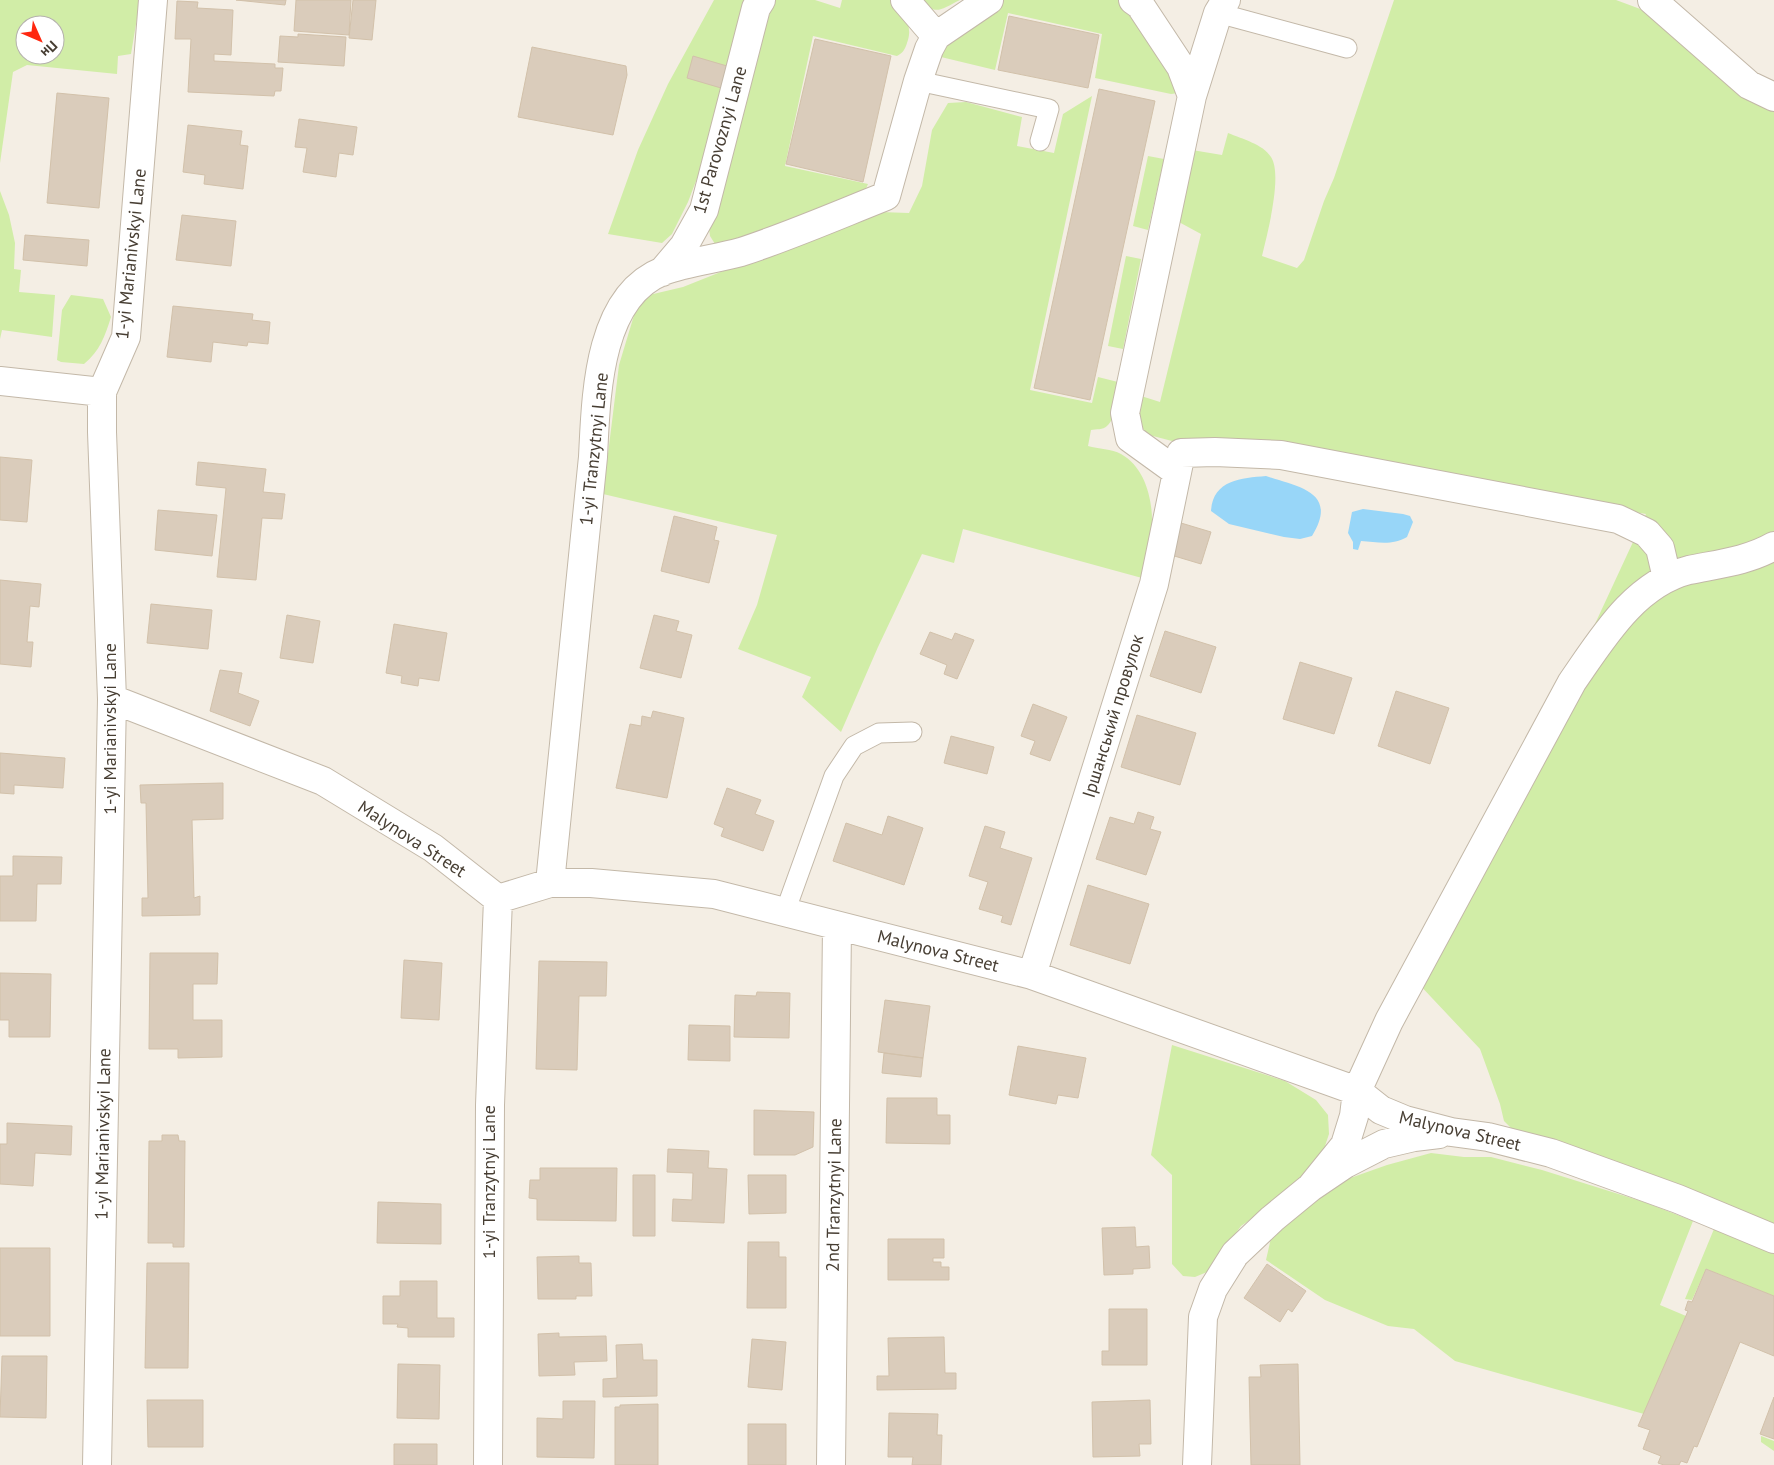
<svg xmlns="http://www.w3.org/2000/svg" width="1774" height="1465" viewBox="0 0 1774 1465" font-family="'PT Sans',sans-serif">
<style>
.green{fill:#d1eda7;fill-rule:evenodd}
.water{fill:#98d6f8}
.building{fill:#daccbb;stroke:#d2c1aa}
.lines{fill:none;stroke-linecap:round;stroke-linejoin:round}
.lane-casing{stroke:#c3b8a8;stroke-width:21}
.street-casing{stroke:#c3b8a8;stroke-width:30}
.lane{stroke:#fff;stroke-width:19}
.street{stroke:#fff;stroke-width:28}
.labels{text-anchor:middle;stroke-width:4;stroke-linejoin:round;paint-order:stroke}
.street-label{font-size:18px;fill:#473e33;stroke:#fff}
</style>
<rect width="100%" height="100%" fill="#f4eee4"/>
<!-- green -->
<path class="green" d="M0,0H140L131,54L118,56L117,74L27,65L13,72L0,163ZM25,25H55V55H25Z
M714,0H751L707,152L688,202L672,234L662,243L608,234L638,150L668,84Z
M775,0H815L840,8L842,0H891C903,13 914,25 907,43C905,49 903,53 897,56L813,36L785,166L868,184L865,191L728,247L715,244L710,236L709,228L769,14Z
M916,0H960C938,11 938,15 916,0Z
M1003,0H1120L1171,69L1179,93L1171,94L1095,78L1102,34L1008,13L995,70L941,57L948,40L966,25Z
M1394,0H1616L1643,10L1696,52L1774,100V1224L1618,1163L1512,1129L1504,1121L1500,1104L1480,1049L1416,981L1497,835L1646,514L1623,510L1574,497L1464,475L1327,453L1201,441H1172L1149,435L1137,423L1138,395L1160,402L1201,234L1177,221L1192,150L1222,155L1228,133C1242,139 1263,144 1271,157C1283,175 1267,235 1262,256L1297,268L1304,260L1324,201L1334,178Z
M1092,96L1030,390L1092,403L1098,377L1122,383C1119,395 1117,417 1107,426C1103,430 1096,429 1091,430L1088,446C1098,449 1112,449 1121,454C1148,469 1155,508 1151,536C1149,550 1145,564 1142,578L963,529L954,563L922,554L878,647L841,732L802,697L811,677L738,649L757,605L777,535L603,494L619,365L635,312L649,295L683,287L854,219L880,212L909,213L922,186L932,130L948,103L966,102L1022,117L1017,146L1054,153L1063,114Z
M1148,156L1164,159L1148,230L1133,226Z
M0,191L9,215L15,243L14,269L21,270L19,292L55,295L52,337L2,330L0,339Z
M1126,256L1141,259L1123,349L1108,346Z
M71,295L103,299L111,317C105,336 100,351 84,364L61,362L57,360L62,310Z
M1172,1045L1285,1081L1316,1100L1328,1115L1329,1134L1323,1152L1312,1171L1274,1203L1241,1226L1207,1272L1195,1277L1183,1276L1172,1264V1175L1151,1155Z
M1431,1153L1464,1157H1491L1542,1170L1644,1202L1693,1221L1660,1305L1686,1316L1644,1414L1455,1361L1414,1329L1388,1326L1325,1300L1266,1260L1271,1238L1303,1208L1339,1182L1387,1165Z
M1714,1229L1774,1254V1296L1706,1269L1692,1300L1685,1299Z
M1761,1436L1774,1441V1451L1761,1442Z"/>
<!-- water -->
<path class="water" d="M1266,476C1299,487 1339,492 1312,536L1300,539L1284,537L1229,524L1211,511C1213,480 1241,478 1266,476Z
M1363,509L1403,514L1410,516L1413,522L1407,537C1392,546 1377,542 1361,541L1358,550L1353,549V542L1348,533L1352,512Z"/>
<!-- building -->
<path class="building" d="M236,0H286L285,5Z
M296,0H351L349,35L294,31Z
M353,0H376L372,40L349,38Z
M177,1L198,2L197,8L233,10L231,55L214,54V61L275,64V68H283L281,91H275L274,96L188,92L191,39H175Z
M1009,16L1099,35L1088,88L998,70Z
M298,34L346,37L344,66L278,62L280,36L298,37Z
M815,39L891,56L863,182L786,164Z
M532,47L626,66L627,75L613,135L518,117Z
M693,56L727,66L721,88L687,78Z
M1099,89L1155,101L1090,400L1034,388Z
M57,93L109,98L99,208L47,203Z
M299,119L357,127L353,155L339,153L336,177L303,172L307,148L295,147Z
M188,125L242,131L240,145L248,146L243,189L204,184L205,175L183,172Z
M182,215L236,221L231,266L176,260Z
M25,235L89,240L87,266L23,260Z
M173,306L253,314L252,320L270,322L268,344L248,342L247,346L213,342L211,362L167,357Z
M0,457L32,460L27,522L0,520Z
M198,462L266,469L263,492L285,494L282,519L262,518L256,580L217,577L226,488L196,485Z
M158,510L217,515L212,556L155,550Z
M674,516L717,527L714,540L719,541L709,583L661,571Z
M1181,523L1211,532L1201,564L1171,555Z
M0,580L41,584L39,607L30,606L27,642H33L31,667L0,664Z
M151,604L212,610L208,649L147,643Z
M287,615L320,621L313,663L280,658Z
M654,615L679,621L676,631L692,635L681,678L640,668Z
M394,624L447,633L439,681L419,678L418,686L401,683L402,676L386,673Z
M1165,631L1216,647L1201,693L1150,676Z
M930,632L952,640L955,633L974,640L957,679L944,674L947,665L920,654Z
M1300,662L1352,678L1334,734L1283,719Z
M220,670L242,673L238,693L259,701L250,726L210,711Z
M1396,691L1449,708L1430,764L1378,746Z
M1033,704L1067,717L1050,761L1030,754L1035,741L1021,736Z
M653,711L684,718L667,798L616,788L630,724L641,726L642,716L651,718Z
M1137,715L1196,733L1180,785L1121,767Z
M951,736L994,747L987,774L944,763Z
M0,753L65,758L63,788L14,785V794L0,793Z
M223,783V819L192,820L194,898L200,896V915L142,916V898H148L146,803H141L140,785Z
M727,788L761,800L755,814L774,821L763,851L721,836L724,828L714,824Z
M1138,812L1154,817L1150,829L1161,832L1146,875L1096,859L1110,817L1134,824Z
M888,816L923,828L904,885L833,861L846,823L882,835Z
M985,826L1005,832L1000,848L1032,858L1011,925L1001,922L1003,916L979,909L988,882L969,876Z
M13,856L62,857L61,884H37L36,921H0V876H13Z
M1088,885L1149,904L1130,964L1070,945Z
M150,953H218L217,984H193V1020H222V1057L178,1058V1049H149Z
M404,960L442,963L439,1020L401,1018Z
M539,961L607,962L606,996H579L577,1070L536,1069Z
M0,973L51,974L50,1037H9V1020H0Z
M757,992L790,993L789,1038L734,1037L735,995L756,996Z
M885,1000L930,1006L923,1058L878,1052Z
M689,1025L730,1026V1061L688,1060Z
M1018,1046L1086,1058L1078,1098L1058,1095L1056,1104L1009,1095Z
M884,1053L923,1058L921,1077L882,1073Z
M887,1098H937V1115H950V1144L886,1143Z
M754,1110L814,1112L813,1147L795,1155H754Z
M7,1123L72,1126L71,1155L35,1153L33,1186L0,1184V1144H7Z
M162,1135H178L179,1141H185L184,1247H173V1243H148L149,1141H162Z
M668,1149L709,1151L708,1168L727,1169L724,1223L672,1221L673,1199L692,1200L693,1173L667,1172Z
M540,1168H617L616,1221L537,1220V1199L529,1198L530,1180H540Z
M633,1175H655V1236H633Z
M748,1175H786V1213L749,1214Z
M378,1202L441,1204V1244L377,1243Z
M1135,1227L1136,1247L1149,1246L1150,1268L1133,1269V1274L1104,1275L1102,1228Z
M888,1239H944V1258H933V1262H941V1267H949V1280H888Z
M748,1242H779V1257H786V1308H747Z
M0,1248H50V1336H0Z
M579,1256V1263H591L592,1296H576V1299H538L537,1257Z
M147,1263H189L188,1368H145Z
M1267,1264L1306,1291L1292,1312L1288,1309L1280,1322L1244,1298Z
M1706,1269L1774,1296V1356L1740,1342L1697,1447L1694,1446L1687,1463L1681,1461L1679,1465H1664L1658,1463L1661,1456L1643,1449L1650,1430L1638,1426L1688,1311L1685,1310L1688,1301L1692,1302Z
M400,1281H437V1318H454V1337H408V1328L397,1327L398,1324H383V1296H400Z
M1109,1309H1147V1365H1102V1351H1109Z
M559,1333V1337L606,1336L607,1361L574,1362L575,1375L539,1376L538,1334Z
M944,1337L945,1373H956V1389L877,1390V1376H889L888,1338Z
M752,1339L786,1342L782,1390L748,1387Z
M642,1344L643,1360H657V1396L603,1397V1379L617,1378L616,1345Z
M2,1356H47L46,1418L0,1417Z
M398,1364L440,1365L439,1419L397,1418Z
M1298,1364L1300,1465H1251L1249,1377H1261L1260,1365Z
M1774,1397V1439L1760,1434Z
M147,1400H203V1447H148Z
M1150,1400L1151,1444H1139L1140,1456L1093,1457L1092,1402Z
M563,1401H595L594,1458L537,1457V1418L563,1419Z
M658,1404V1465H615V1407H620V1405Z
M889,1413L938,1414L937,1435H942L941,1465H912L913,1457H888Z
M748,1424H786V1465H748Z
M394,1444H437V1465H394Z"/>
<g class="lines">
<!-- lane casing -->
<g class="lane-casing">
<path id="lane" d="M1218,13L1347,48
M918,81L1049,109L1040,141
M785,912L834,776L854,746L879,733L912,732"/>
</g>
<!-- street casing -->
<g class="street-casing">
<path id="street" d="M905,0L936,36
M1133,0L1140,5L1181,67L1192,96L1125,413L1130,438L1177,472
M1652,0L1749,85L1774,97
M1192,96L1218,13L1226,0
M662,272L684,246L704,210L756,8L761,0
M0,381L102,392
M112,699L323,781L433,848L498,899L550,883H591L714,894L1032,975L1357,1091L1381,1110L1405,1120L1451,1132L1488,1137L1551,1153L1678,1199L1774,1239
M550,883L593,457C596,398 597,297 663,271C687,262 716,259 741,252C790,236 838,215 886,196L918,81L929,49L936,36L989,0
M1032,975L1154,584L1181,453L1215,452L1281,455L1618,519L1647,533L1660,548L1667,578
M1311,1187L1345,1145L1354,1116L1357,1091L1389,1021L1572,682C1602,639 1634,584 1689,570C1718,564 1748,561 1774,546
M97,1465L112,699L102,432V392L126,337L153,0
M488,1465L490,1105L498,899
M831,1465L837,926
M1197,1465L1203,1317L1213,1289L1235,1254L1272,1219L1311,1187L1345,1164L1384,1144L1414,1137L1439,1134"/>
</g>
<!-- lane -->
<use href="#lane" class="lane"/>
<!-- street -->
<use href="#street" class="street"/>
</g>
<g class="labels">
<!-- street labels -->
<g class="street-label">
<text transform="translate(720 140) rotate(-74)" y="6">1st Parovoznyi Lane</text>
<text transform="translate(131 254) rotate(-84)" y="6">1-yi Marianivskyi Lane</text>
<text transform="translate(594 449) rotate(-84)" y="6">1-yi Tranzytnyi Lane</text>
<text transform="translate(1113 716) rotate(-73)" y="6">Іршанський провулок</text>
<text transform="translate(110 729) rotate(-90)" y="6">1-yi Marianivskyi Lane</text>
<text transform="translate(412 839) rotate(33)" y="6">Malynova Street</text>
<text transform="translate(938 951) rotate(14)" y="6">Malynova Street</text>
<text transform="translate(1460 1131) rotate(13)" y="6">Malynova Street</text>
<text transform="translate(103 1134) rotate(-89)" y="6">1-yi Marianivskyi Lane</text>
<text transform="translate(489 1182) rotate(-90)" y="6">1-yi Tranzytnyi Lane</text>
<text transform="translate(834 1195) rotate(-89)" y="6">2nd Tranzytnyi Lane</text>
</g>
</g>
<!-- north arrow -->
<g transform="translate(40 40) rotate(135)"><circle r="24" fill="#ffffff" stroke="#b5b2ad"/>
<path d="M0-4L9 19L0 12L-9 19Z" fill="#ff270f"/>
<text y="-8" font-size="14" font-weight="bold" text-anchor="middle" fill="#473e33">Пн</text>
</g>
</svg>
